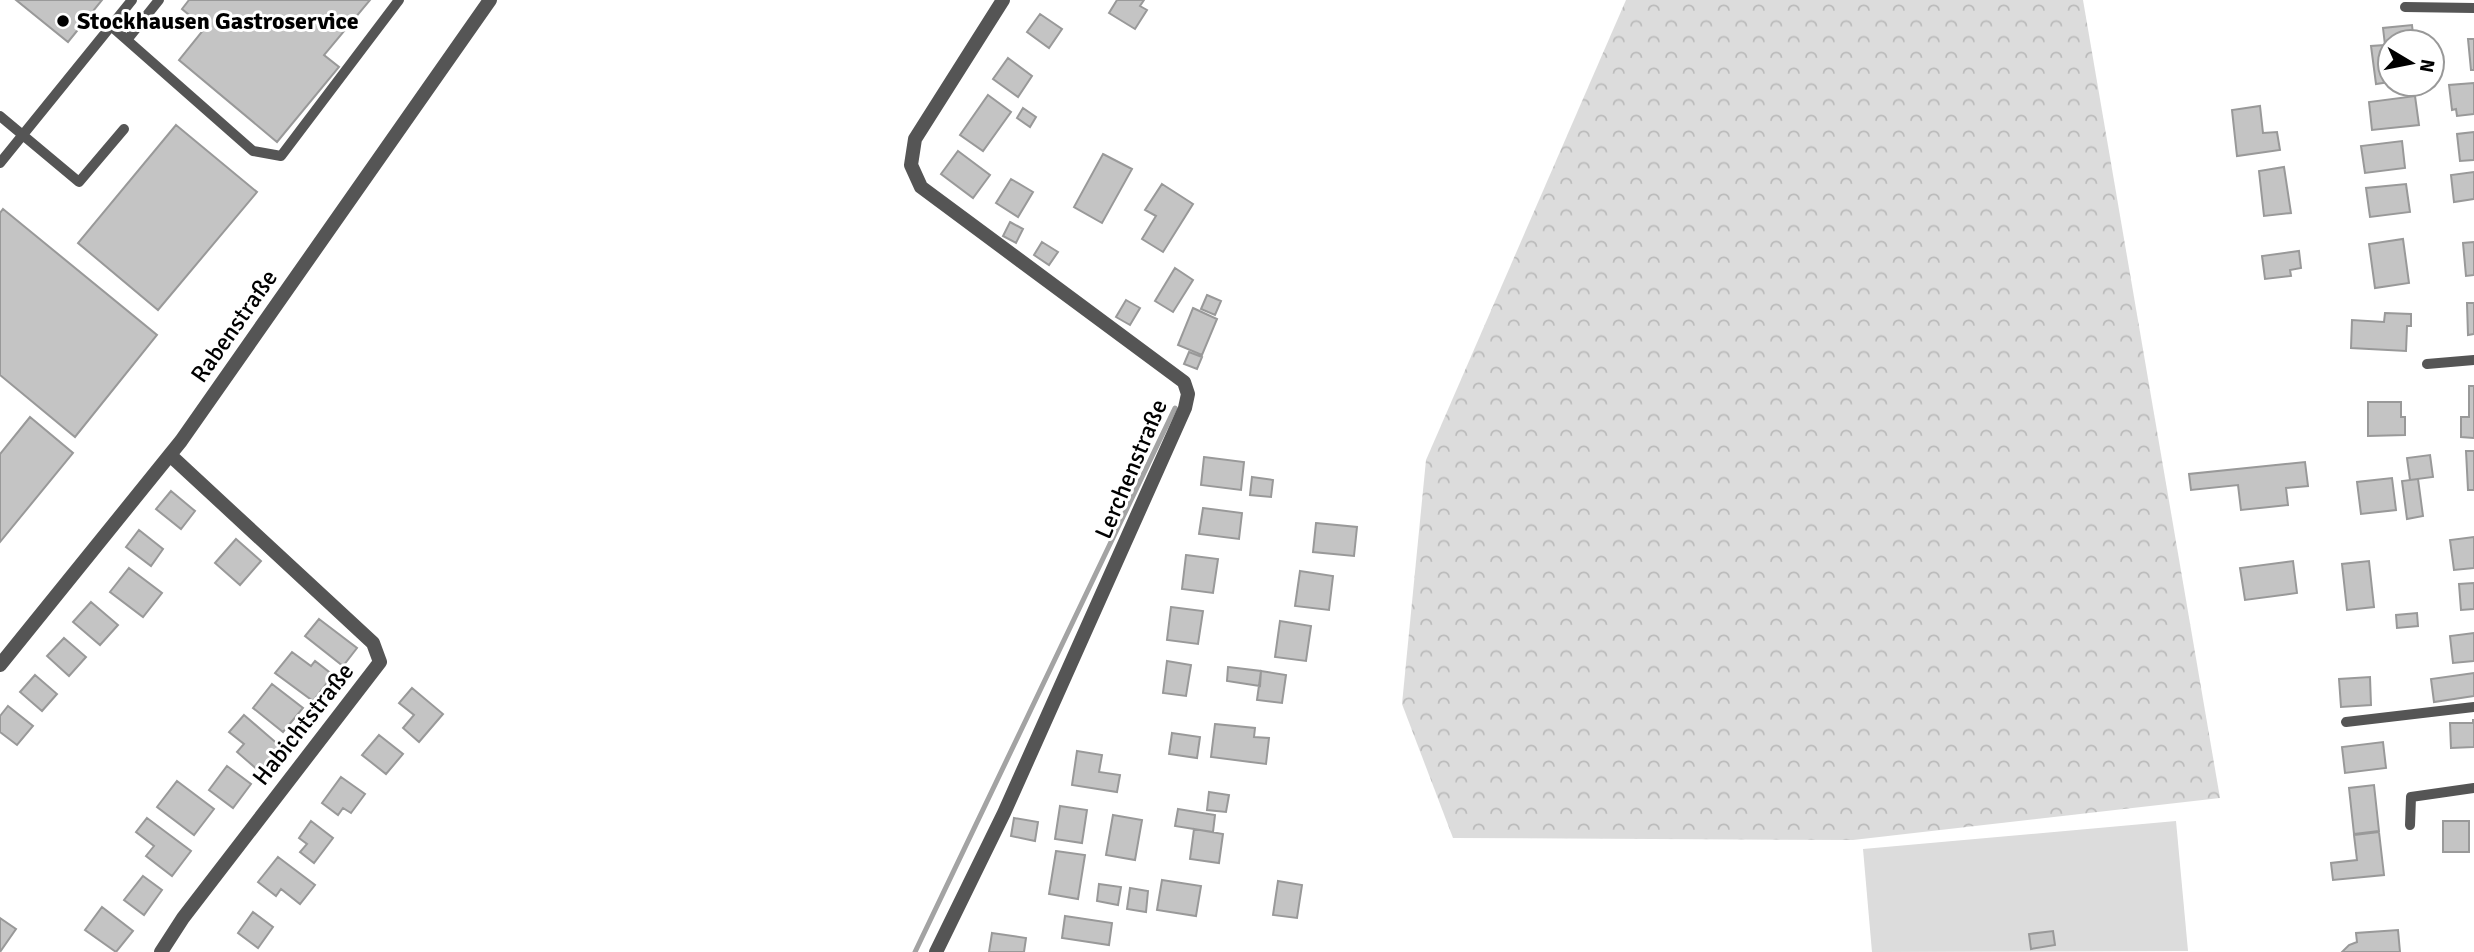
<svg xmlns="http://www.w3.org/2000/svg" width="2474" height="952" viewBox="0 0 2474 952" font-family="Signika,sans-serif">
<style>
.green{fill:#dcdcdc}
.forest{fill:url(#forest-crowns)}
.lines{fill:none;stroke-linecap:round;stroke-linejoin:round}
.stream{stroke:#a3a3a3;stroke-width:5}
.building{fill:#c4c4c4;stroke:#999;stroke-width:2}
.lane{stroke:#555;stroke-width:10}
.street{stroke:#555;stroke-width:14}
.poi-dot{fill:#000;stroke:#fff;stroke-width:2.5}
.labels{text-anchor:middle;stroke-width:6;stroke-linejoin:round;paint-order:stroke}
.poi-label{font-size:24px;font-weight:bold;fill:#000;stroke:#fff;text-anchor:start}
.street-label{font-size:24px;fill:#000;stroke:#fff}
</style>
<defs>
<pattern id="forest-crowns" width="20" height="18" patternUnits="userSpaceOnUse" patternTransform="scale(1.75)"><rect width="20" height="18" fill="#dcdcdc"/><path d="M2 6a3 3 0 1 1 6 0M12 15a3 3 0 1 1 6 0" fill="none" stroke="#bbb"/></pattern>
</defs>
<rect width="100%" height="100%" fill="#fff"/>
<!-- green -->
<path class="green" d="M2176,821L2188,951L1872,952L1863,849Z"/>
<!-- forest -->
<path class="forest" d="M1626,0H2083L2220,798L1853,840L1453,838L1402,704L1426,460Z"/>
<g class="lines">
<!-- stream -->
<path class="stream" d="M915,952L1175,408"/>
</g>
<!-- building -->
<path class="building" d="M16,0H102L68,42Z
M189,0H370L324,55L339,67L277,142L179,60L205,28L182,9Z
M1117,0H1144L1140,6L1147,10L1135,29L1109,13Z
M1040,14L1062,29L1049,48L1027,32Z
M2412,25L2414,42H2390V82L2376,84L2371,46L2385,45L2383,28Z
M2468,39H2474V70H2471Z
M1008,58L1032,76L1018,97L993,79Z
M2474,83V114L2457,116L2456,109L2452,110L2449,85Z
M988,95L1011,112L983,151L960,135Z
M2415,96L2419,125L2372,130L2369,102Z
M2260,106L2263,133L2277,132L2280,150L2237,156L2232,110Z
M1023,108L1036,117L1030,127L1017,118Z
M176,125L257,192L158,310L78,243Z
M2474,132V160L2460,161L2457,134Z
M2402,141L2405,168L2365,173L2361,146Z
M958,151L990,175L973,198L941,174Z
M1103,154L1132,169L1102,223L1074,207Z
M2284,167L2291,213L2264,216L2259,171Z
M2474,172V199L2454,202L2451,175Z
M1011,179L1033,192L1018,217L996,203Z
M1162,184L1193,204L1163,252L1142,239L1156,216L1145,210Z
M2406,184L2410,212L2370,217L2366,188Z
M3,209L157,335L75,437L0,375V213Z
M1010,222L1023,229L1016,243L1003,236Z
M2403,239L2409,283L2375,288L2369,244Z
M1042,242L1058,252L1049,265L1034,255Z
M2474,242V275L2466,276L2463,243Z
M2299,251L2301,268L2290,270L2291,276L2265,279L2262,256Z
M1175,268L1193,280L1173,312L1155,301Z
M1207,295L1221,301L1215,315L1201,309Z
M1126,300L1140,308L1130,325L1116,317Z
M2467,303H2474V334L2468,335Z
M1193,308L1217,319L1202,355L1178,345Z
M2385,313L2411,314V326H2407L2406,351L2351,348L2352,320L2384,322Z
M1189,352L1202,357L1197,369L1184,364Z
M2469,386H2474V438L2461,437V417H2469Z
M2368,402H2401V417H2405V435L2368,436Z
M30,417L73,453L0,542V454Z
M2466,451H2474V490H2468Z
M2430,455L2433,477L2410,480L2407,458Z
M1204,457L1244,462L1241,490L1201,485Z
M2305,462L2308,486L2286,488L2288,505L2241,510L2238,485L2191,490L2189,474Z
M1252,477L1273,480L1271,497L1250,495Z
M2392,478L2396,510L2361,514L2357,482Z
M2418,479L2423,516L2407,519L2402,481Z
M171,491L195,511L181,529L156,509Z
M1203,508L1242,513L1239,539L1199,534Z
M1316,523L1357,527L1354,556L1313,552Z
M139,530L163,549L151,566L126,547Z
M2474,537V568L2454,570L2450,540Z
M236,539L261,561L240,585L215,563Z
M1186,555L1218,559L1213,593L1182,589Z
M2293,561L2297,593L2245,600L2240,568Z
M2369,561L2374,607L2347,610L2342,564Z
M129,568L162,593L143,617L110,592Z
M1300,571L1333,576L1329,610L1295,606Z
M2474,583V609L2461,610L2459,584Z
M91,602L118,625L100,645L73,622Z
M1171,607L1203,611L1198,644L1167,640Z
M2417,613L2418,626L2397,628L2396,615Z
M319,619L357,648L343,666L305,636Z
M1280,621L1311,626L1306,661L1275,657Z
M2474,633V661L2453,663L2450,636Z
M64,638L86,657L69,676L47,656Z
M292,652L311,666L315,661L333,675L313,701L275,673Z
M1167,661L1191,665L1186,696L1163,693Z
M1228,667L1261,671L1260,686L1227,681Z
M1261,671L1286,675L1282,703L1257,700Z
M2474,673V696L2434,702L2431,679Z
M35,675L57,694L42,711L20,692Z
M2370,677L2371,705L2341,707L2339,679Z
M272,684L303,708L283,732L253,708Z
M412,688L443,714L419,742L403,728L414,715L399,703Z
M8,706L33,726L17,745L0,732V716Z
M244,715L280,746L259,771L237,752L244,744L229,732Z
M2473,720H2474V747L2451,748L2450,723H2473Z
M1215,724L1255,728L1254,737L1269,738L1266,764L1211,757Z
M1172,733L1200,737L1197,758L1169,754Z
M379,735L403,754L386,774L362,755Z
M2383,742L2386,768L2345,773L2342,747Z
M1077,751L1102,755L1099,772L1120,775L1117,792L1072,785Z
M227,766L251,784L233,808L209,790Z
M341,777L365,794L351,813L343,808L338,815L322,803Z
M177,781L214,809L194,835L157,807Z
M2374,785L2379,831L2354,834L2349,788Z
M1209,792L1229,795L1226,812L1207,810Z
M1060,806L1087,810L1082,843L1055,839Z
M1178,809L1215,815L1213,832L1175,826Z
M1113,815L1142,820L1135,860L1106,855Z
M147,818L191,851L172,876L146,856L154,846L136,832Z
M1014,818L1038,822L1035,841L1011,836Z
M311,821L333,838L314,863L300,852L307,844L299,838Z
M2443,821H2469V852H2443Z
M1194,829L1223,834L1219,863L1190,859Z
M2379,832L2384,875L2333,880L2331,863L2357,860L2354,835Z
M1056,851L1085,855L1078,899L1049,894Z
M278,857L315,885L300,904L281,889L276,896L258,882Z
M143,876L162,890L144,915L124,900Z
M1162,880L1201,886L1196,916L1157,910Z
M1278,881L1302,885L1297,918L1273,915Z
M1099,884L1121,887L1118,905L1097,901Z
M1130,888L1148,891L1146,912L1127,909Z
M102,907L133,931L116,952L85,930Z
M253,912L273,927L258,948L238,933Z
M1065,916L1112,923L1109,945L1062,938Z
M0,918L16,929L0,952Z
M2398,930L2400,952H2342L2349,945L2357,942L2356,933Z
M2053,931L2055,945L2031,949L2029,934Z
M992,933L1026,938L1024,952H989Z"/>
<g class="lines">
<!-- lane -->
<path class="lane" d="M2405,7L2474,8
M111,26L253,151L281,156L399,0
M127,40L159,0
M0,116L79,182L124,129
M0,163L132,0
M2427,364L2474,360
M2346,722L2474,707
M2410,825L2411,797L2474,788"/>
<!-- street -->
<path class="street" d="M0,665L181,441L490,0
M161,952L183,918L380,662L373,643L170,455
M936,952L1004,813L1185,408L1188,394L1184,382L921,187L911,165L915,139L1003,0"/>
</g>
<!-- markers -->
<circle class="poi-dot" cx="63" cy="21" r="7"/>
<g class="labels">
<!-- poi labels -->
<g class="poi-label">
<text x="77" y="29">Stockhausen Gastroservice</text>
</g>
<!-- street labels -->
<g class="street-label">
<text transform="translate(234 326) rotate(-55)" y="8">Rabenstraße</text>
<text transform="translate(1131 469) rotate(-67)" y="8">Lerchenstraße</text>
<text transform="translate(303 724) rotate(-52)" y="8">Habichtstraße</text>
</g>
</g>
<!-- north arrow -->
<g transform="translate(2411 63) rotate(100)"><circle r="33" fill="#ffffff" stroke="#999999" stroke-width="2"/>
<path d="M0-5L12 26L0 18L-12 26Z" fill="#000000"/>
<text y="-10" font-size="19" font-weight="bold" text-anchor="middle" fill="#000000">N</text>
</g>
</svg>
